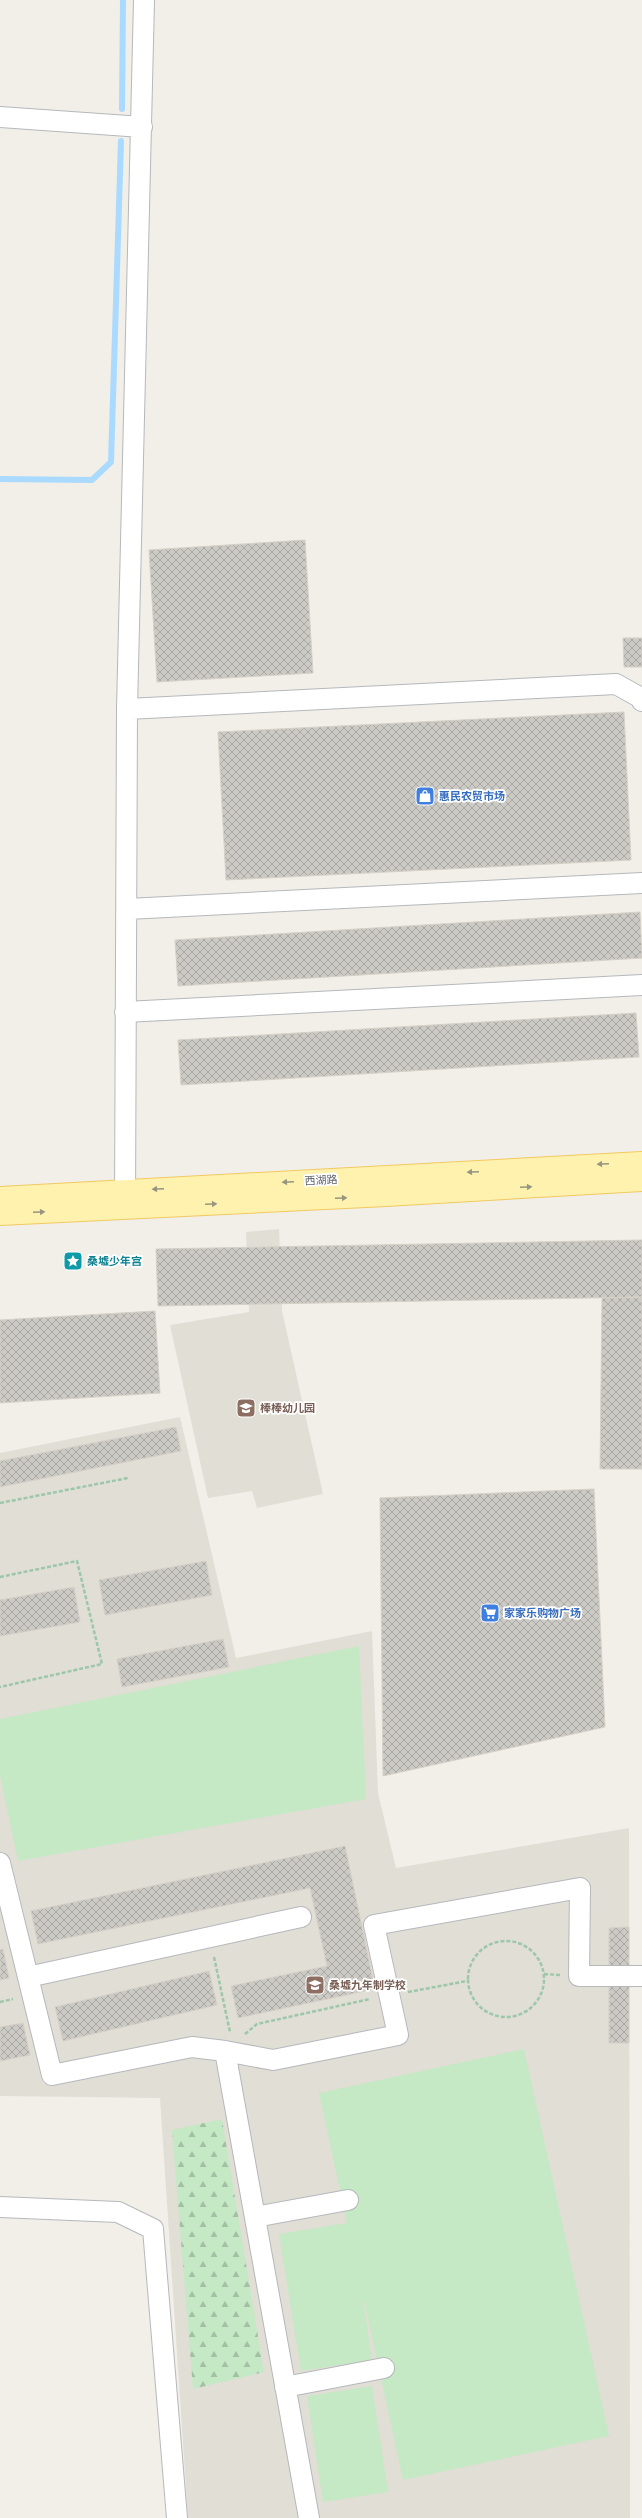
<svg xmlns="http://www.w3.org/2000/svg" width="642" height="2518" viewBox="0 0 642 2518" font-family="Barlow,'Noto Sans SC',sans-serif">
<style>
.education{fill:#e1ded6}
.forest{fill:url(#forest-firs)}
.garden{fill:#c5e8c5}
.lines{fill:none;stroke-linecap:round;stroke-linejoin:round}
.stream{stroke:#aadaff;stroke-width:6}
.building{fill:url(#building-cross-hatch);stroke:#d6d1c6}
.minor-casing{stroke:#b5b8bc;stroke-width:22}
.major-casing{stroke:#f2c960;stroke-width:24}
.path{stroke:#9cc7a9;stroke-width:2.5;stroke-dasharray:4 2;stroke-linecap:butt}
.minor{stroke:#fff;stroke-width:20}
.major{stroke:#fff2af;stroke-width:22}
.oneway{fill:#979581}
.labels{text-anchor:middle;stroke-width:3.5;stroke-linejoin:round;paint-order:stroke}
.shop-label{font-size:11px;font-weight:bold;fill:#366cbe;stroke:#fff;text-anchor:start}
.street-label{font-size:11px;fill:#5f6368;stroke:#fff}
.culture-label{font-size:11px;font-weight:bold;fill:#0d838f;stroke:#fff;text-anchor:start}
.education-label{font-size:11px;font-weight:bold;fill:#785e54;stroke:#fff;text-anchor:start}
</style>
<defs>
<pattern id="forest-firs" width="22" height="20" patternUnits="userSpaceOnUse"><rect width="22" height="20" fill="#c5e8c5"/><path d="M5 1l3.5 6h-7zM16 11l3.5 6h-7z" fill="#a3c0a4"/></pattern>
<pattern id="building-cross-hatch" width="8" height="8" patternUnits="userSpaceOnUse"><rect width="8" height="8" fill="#cccac5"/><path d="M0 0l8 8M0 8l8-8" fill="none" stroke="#a9a8a4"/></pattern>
</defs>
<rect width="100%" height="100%" fill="#f1efe8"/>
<!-- education -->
<path class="education" d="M279,1229L282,1311L323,1494L257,1508L252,1491L208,1498L170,1325L249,1312L246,1232Z
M180,1417L236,1658L372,1631L378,1793L396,1868L629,1828L630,2518H188L160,2098L0,2096V1453Z"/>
<!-- forest -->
<path class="forest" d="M222,2119L264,2372L193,2389L172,2130Z"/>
<!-- garden -->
<path class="garden" d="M359,1646L366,1799L18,1861L0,1776V1719Z
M524,2049L609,2436L403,2480L362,2291L372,2360L301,2371L279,2234L347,2223L319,2093Z
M372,2386L388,2492L323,2502L307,2396Z"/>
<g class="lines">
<!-- stream -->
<path class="stream" d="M122,109L123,0
M0,479L92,480L111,462L121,141"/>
</g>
<!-- building -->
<path class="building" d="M305,540L313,673L157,682L149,550Z
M623,638H642V667H624Z
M624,712L631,860L226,880L218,732Z
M640,912L642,958L178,986L175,940Z
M636,1013L639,1057L181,1085L178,1040Z
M642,1240V1297L158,1306L156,1249Z
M642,1297V1469H600L602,1298Z
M155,1311L160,1393L0,1403V1320Z
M176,1427L181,1451L0,1487V1461Z
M594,1489L605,1727L383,1776L380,1498Z
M206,1561L212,1595L105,1615L99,1580Z
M74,1587L80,1622L0,1636V1600Z
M223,1639L229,1667L122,1687L117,1659Z
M345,1846L375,1989L238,2018L231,1986L327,1966L310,1888L38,1944L31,1911Z
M629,1927V2043H609V1928Z
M3,1949L9,1978L0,1980V1950Z
M209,1971L217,2005L63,2041L55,2007Z
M23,2023L30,2055L0,2061V2027Z"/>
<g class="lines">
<!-- minor casing -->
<g class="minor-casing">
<path id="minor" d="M0,117L142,127
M127,709L616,684L641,698L642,701
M127,909L642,883
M125,1012L642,985
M125,1208L127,709L144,0
M0,1863L52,2075L192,2047L225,2051L309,2518
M28,1977L301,1917
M225,2051L273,2060L398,2035L374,1925L580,1888L579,1976H642
M0,2207L118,2212L153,2229L177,2518
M255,2217L348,2200
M285,2387L384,2368"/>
</g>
<!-- major casing -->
<g class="major-casing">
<path id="major" d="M0,1198L642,1163
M0,1214L386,1195L642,1180"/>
</g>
<!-- path -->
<path class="path" d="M0,1503L128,1478
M0,1577L77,1561L102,1664L0,1687
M468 1979a38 38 0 1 1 76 0a38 38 0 1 1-76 0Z
M214,1957L230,2032
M544,1974L560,1975
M408,1992L467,1981
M0,2002L13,1999
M245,2034L257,2024L370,1999"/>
<!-- minor -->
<use href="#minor" class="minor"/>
<!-- major -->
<use href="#major" class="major"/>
</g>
<!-- one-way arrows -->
<defs><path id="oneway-solid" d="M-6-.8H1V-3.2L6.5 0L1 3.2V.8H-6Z"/></defs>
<g class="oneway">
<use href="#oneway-solid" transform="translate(603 1164) rotate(177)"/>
<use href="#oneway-solid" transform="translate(473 1172) rotate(177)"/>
<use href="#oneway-solid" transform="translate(288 1182) rotate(177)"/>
<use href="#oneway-solid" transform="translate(526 1187) rotate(-3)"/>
<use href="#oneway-solid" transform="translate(158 1189) rotate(177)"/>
<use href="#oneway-solid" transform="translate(341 1198) rotate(-3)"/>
<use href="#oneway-solid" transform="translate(211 1204) rotate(-3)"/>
<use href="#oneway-solid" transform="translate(39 1212) rotate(-3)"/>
</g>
<!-- icons -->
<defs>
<g id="shop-square" transform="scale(1)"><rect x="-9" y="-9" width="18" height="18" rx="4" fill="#3f7fe0" stroke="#fff"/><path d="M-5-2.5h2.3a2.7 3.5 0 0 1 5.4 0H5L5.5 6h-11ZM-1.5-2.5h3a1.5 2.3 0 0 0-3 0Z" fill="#fff"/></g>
<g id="sight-square" transform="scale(1)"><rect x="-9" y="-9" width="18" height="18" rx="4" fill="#0f9aa8" stroke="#fff"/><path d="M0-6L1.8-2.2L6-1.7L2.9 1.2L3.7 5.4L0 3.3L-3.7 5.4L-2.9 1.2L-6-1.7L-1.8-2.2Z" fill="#fff"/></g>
<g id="school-square" transform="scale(1)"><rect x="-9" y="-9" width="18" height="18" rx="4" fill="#8d6e63" stroke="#fff"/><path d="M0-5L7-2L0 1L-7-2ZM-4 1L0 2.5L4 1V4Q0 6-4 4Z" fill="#fff"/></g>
<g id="supermarket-square" transform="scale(1)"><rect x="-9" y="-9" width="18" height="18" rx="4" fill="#3f7fe0" stroke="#fff"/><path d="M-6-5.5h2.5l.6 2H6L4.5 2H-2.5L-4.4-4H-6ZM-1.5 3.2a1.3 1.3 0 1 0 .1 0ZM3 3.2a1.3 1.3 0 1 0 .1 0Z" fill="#fff"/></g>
</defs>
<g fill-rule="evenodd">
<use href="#shop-square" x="425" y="796"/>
<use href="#sight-square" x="73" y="1261"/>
<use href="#school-square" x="246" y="1408"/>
<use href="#supermarket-square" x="490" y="1613"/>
<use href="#school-square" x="315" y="1985"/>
</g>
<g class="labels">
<!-- shop labels -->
<g class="shop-label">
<text x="439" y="800">惠民农贸市场</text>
<text x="504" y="1617">家家乐购物广场</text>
</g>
<!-- street labels -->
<g class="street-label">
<text transform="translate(321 1180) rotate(-3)" y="4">西湖路</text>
</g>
<!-- culture labels -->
<g class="culture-label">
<text x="87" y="1265">桑墟少年宫</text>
</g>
<!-- education labels -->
<g class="education-label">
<text x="260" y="1412">棒棒幼儿园</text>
<text x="329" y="1989">桑墟九年制学校</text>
</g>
</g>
</svg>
